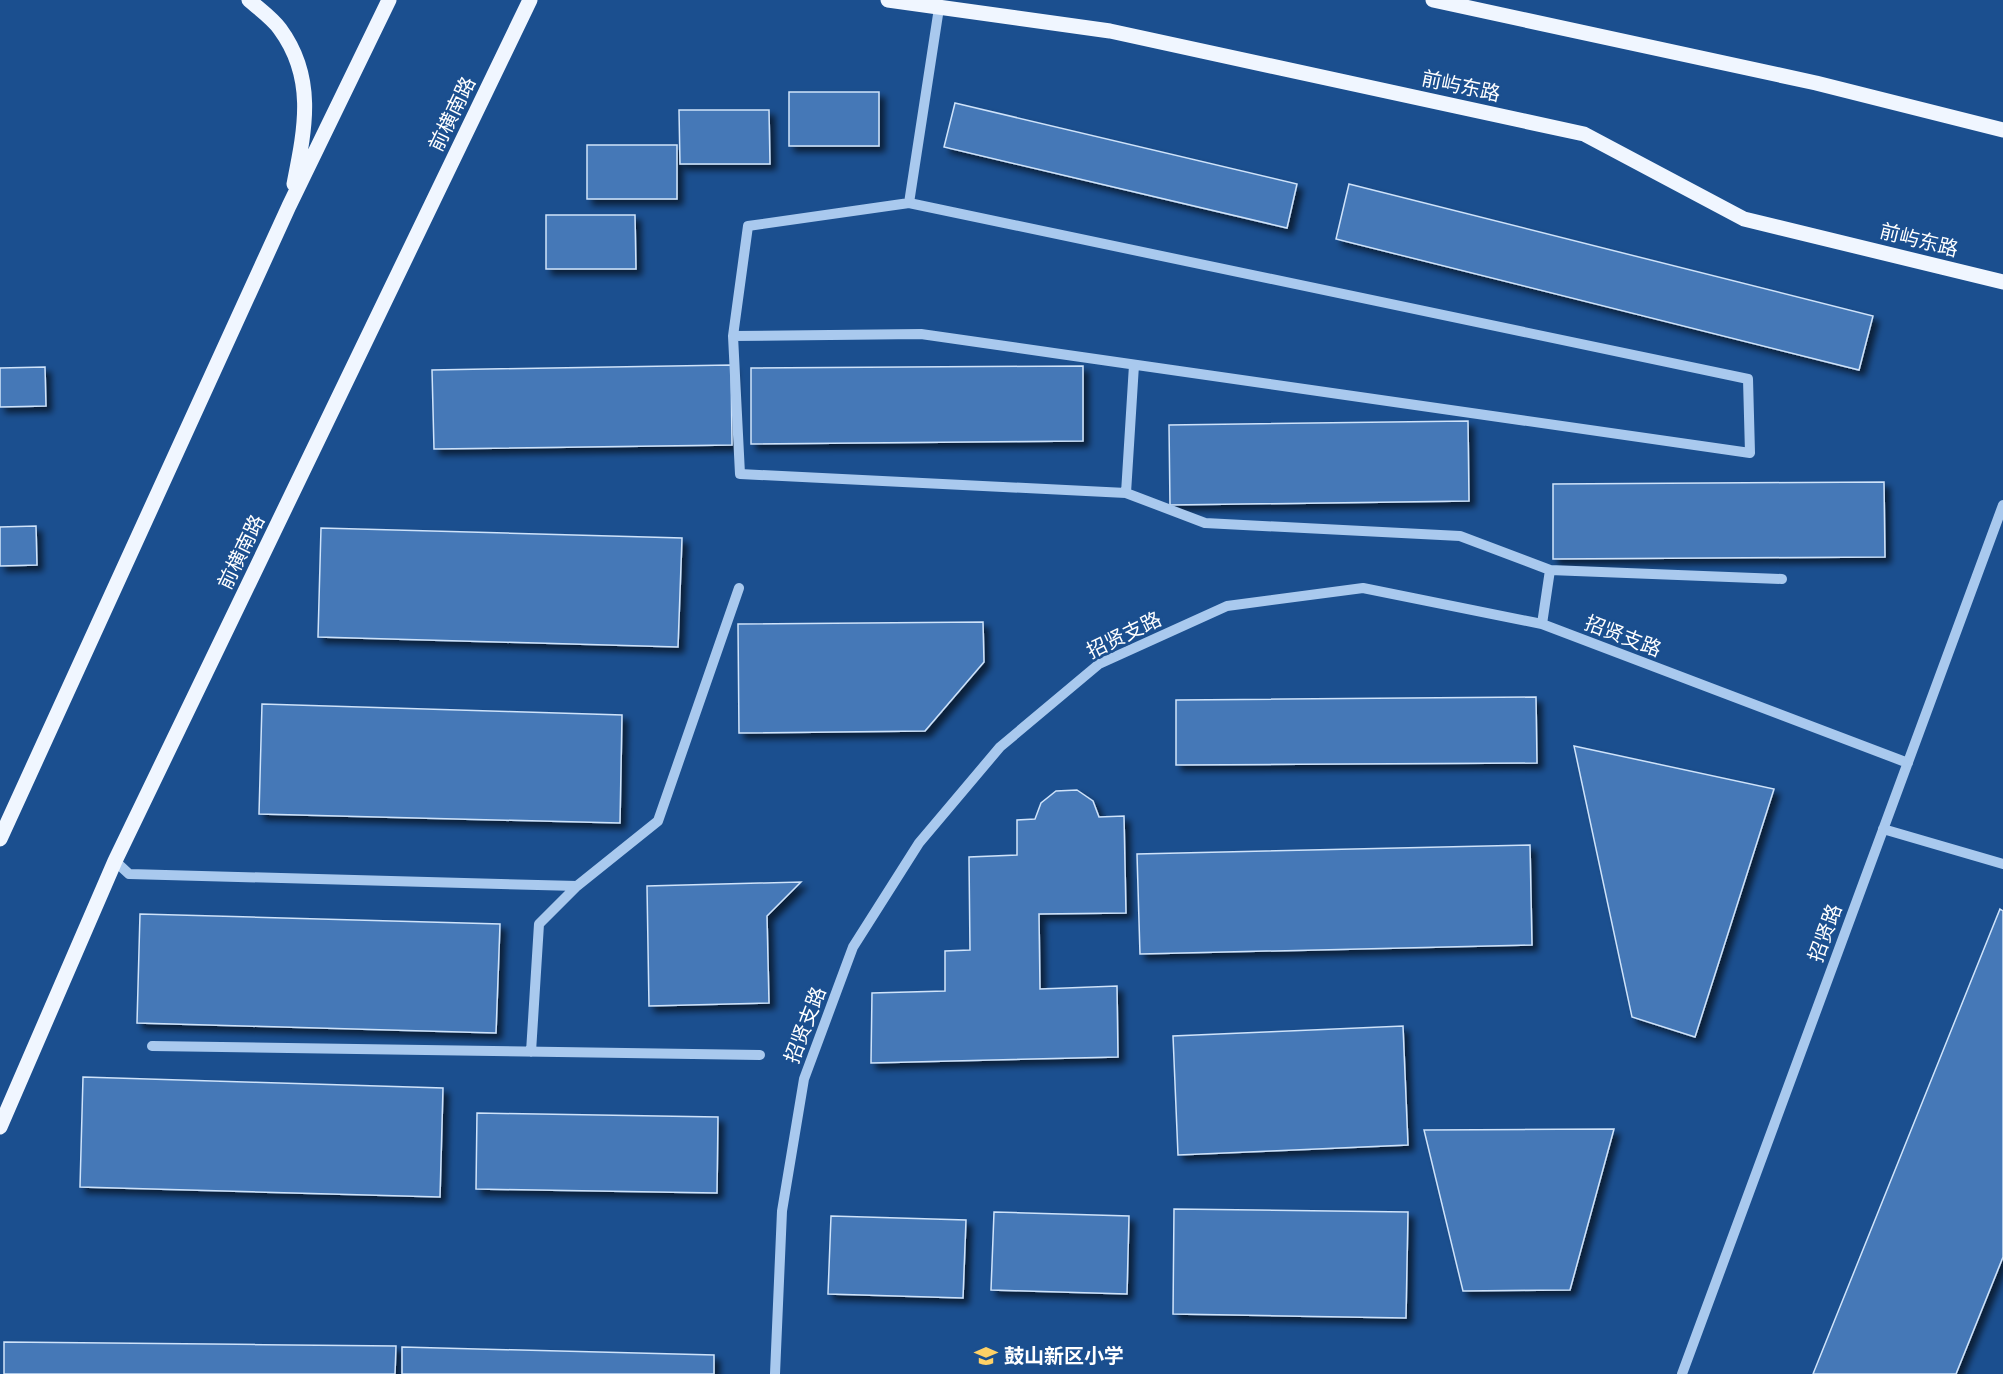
<svg xmlns="http://www.w3.org/2000/svg" width="2003" height="1374" viewBox="0 0 2003 1374" font-family="Karla,'Noto Sans SC',sans-serif">
<style>
.building{fill:#4478b7;stroke:#cfe3fa;stroke-width:1.5;filter:url(#shadow)}
.lines{fill:none;stroke-linecap:round;stroke-linejoin:round}
.minor{stroke:#a9c9ee;stroke-width:10}
.major{stroke:#f0f6ff;stroke-width:15}
.labels{text-anchor:middle;stroke-width:5;stroke-linejoin:round;paint-order:stroke}
.street-label{font-size:20px;fill:#fff;stroke:#1b4f8f}
.poi-label{font-size:20px;font-weight:bold;fill:#fff;stroke:#1b4f8f;text-anchor:start}
</style>
<defs>
<filter id="shadow"><feDropShadow dx="5.5" dy="5.5" stdDeviation="3" flood-color="#0009"/></filter>
</defs>
<rect width="100%" height="100%" fill="#1b4f8f"/>
<!-- building -->
<path class="building" d="M789,92H879V146H789Z
M955,103L1297,184L1287,228L944,147Z
M679,110H769L770,164H680Z
M587,145H677V199H587Z
M1349,184L1873,316L1859,370L1336,239Z
M546,215H635L636,269H546Z
M731,365L732,445L434,449L432,370Z
M1083,366V441L751,444V368Z
M45,367L46,406L0,407V368Z
M1468,421L1469,501L1170,505L1169,425Z
M1884,482L1885,557L1553,559V484Z
M36,526L37,565L0,566V527Z
M321,528L682,538L678,647L318,637Z
M983,622L984,662L925,731L739,733L738,624Z
M1536,697L1537,763L1176,765V700Z
M262,704L622,715L620,823L259,814Z
M1574,746L1774,789L1695,1037L1632,1017Z
M1077,790L1093,801L1099,817L1124,816L1126,913L1039,914L1040,989L1117,986L1118,1057L871,1063L872,993L945,991V951L970,950L969,857L1017,855V820L1035,819L1041,803L1056,791Z
M1530,845L1532,945L1140,954L1137,854Z
M801,882L767,916L769,1003L649,1006L647,886Z
M2000,909L2003,911V1257L1956,1374H1813Z
M140,914L500,924L496,1033L137,1023Z
M1403,1026L1408,1145L1178,1155L1173,1036Z
M83,1077L443,1088L440,1197L80,1187Z
M477,1113L718,1117L717,1193L476,1189Z
M1614,1129L1570,1290L1463,1291L1424,1130Z
M1174,1209L1408,1212L1406,1318L1173,1314Z
M994,1212L1129,1216L1127,1294L991,1290Z
M831,1216L966,1220L963,1298L828,1294Z
M4,1342L396,1346L395,1374H4Z
M402,1347L714,1355V1374H402Z"/>
<g class="lines">
<!-- minor -->
<path class="minor" d="M909,203L748,226L733,336L921,334L1750,453L1748,379L909,203L939,8
M733,336L740,474L1126,493L1134,365
M1126,493L1205,523L1460,536L1550,570L1782,579
M1542,624L1550,570
M1883,829L2003,864
M115,861L129,874L577,886L658,821L739,588
M152,1046L760,1055
M531,1052L539,924L577,886
M775,1374L782,1211L804,1079L853,947L919,843L1000,747L1099,664L1227,606L1363,588L1542,624L1908,763
M1682,1374L2003,505"/>
<!-- major -->
<path class="major" d="M249,0C259,9 272,18 280,29C316,78 305,129 294,184
M888,0L1110,31L1584,134L1744,219L2003,282
M1433,0L1816,83L2003,130
M0,839L289,206L389,0
M0,1127L115,861L530,0"/>
</g>
<!-- icons -->
<defs>
<g id="school-bare" transform="scale(1.8)"><path d="M0-5L7-2L0 1L-7-2ZM-4 1L0 2.5L4 1V4Q0 6-4 4Z" fill="#ffd166" stroke="#1b4f8f" stroke-width="2.5" paint-order="stroke"/></g>
</defs>
<g fill-rule="evenodd">
<use href="#school-bare" x="986" y="1356"/>
</g>
<g class="labels">
<!-- street labels -->
<g class="street-label">
<text transform="translate(1461 86) rotate(12)" y="7">前屿东路</text>
<text transform="translate(452 114) rotate(-64)" y="7">前横南路</text>
<text transform="translate(1919 240) rotate(14)" y="7">前屿东路</text>
<text transform="translate(241 552) rotate(-64)" y="7">前横南路</text>
<text transform="translate(1124 635) rotate(-26)" y="7">招贤支路</text>
<text transform="translate(1623 636) rotate(21)" y="7">招贤支路</text>
<text transform="translate(1825 933) rotate(-70)" y="7">招贤路</text>
<text transform="translate(805 1025) rotate(-69)" y="7">招贤支路</text>
</g>
<!-- poi labels -->
<g class="poi-label">
<text x="1004" y="1363">鼓山新区小学</text>
</g>
</g>
</svg>
